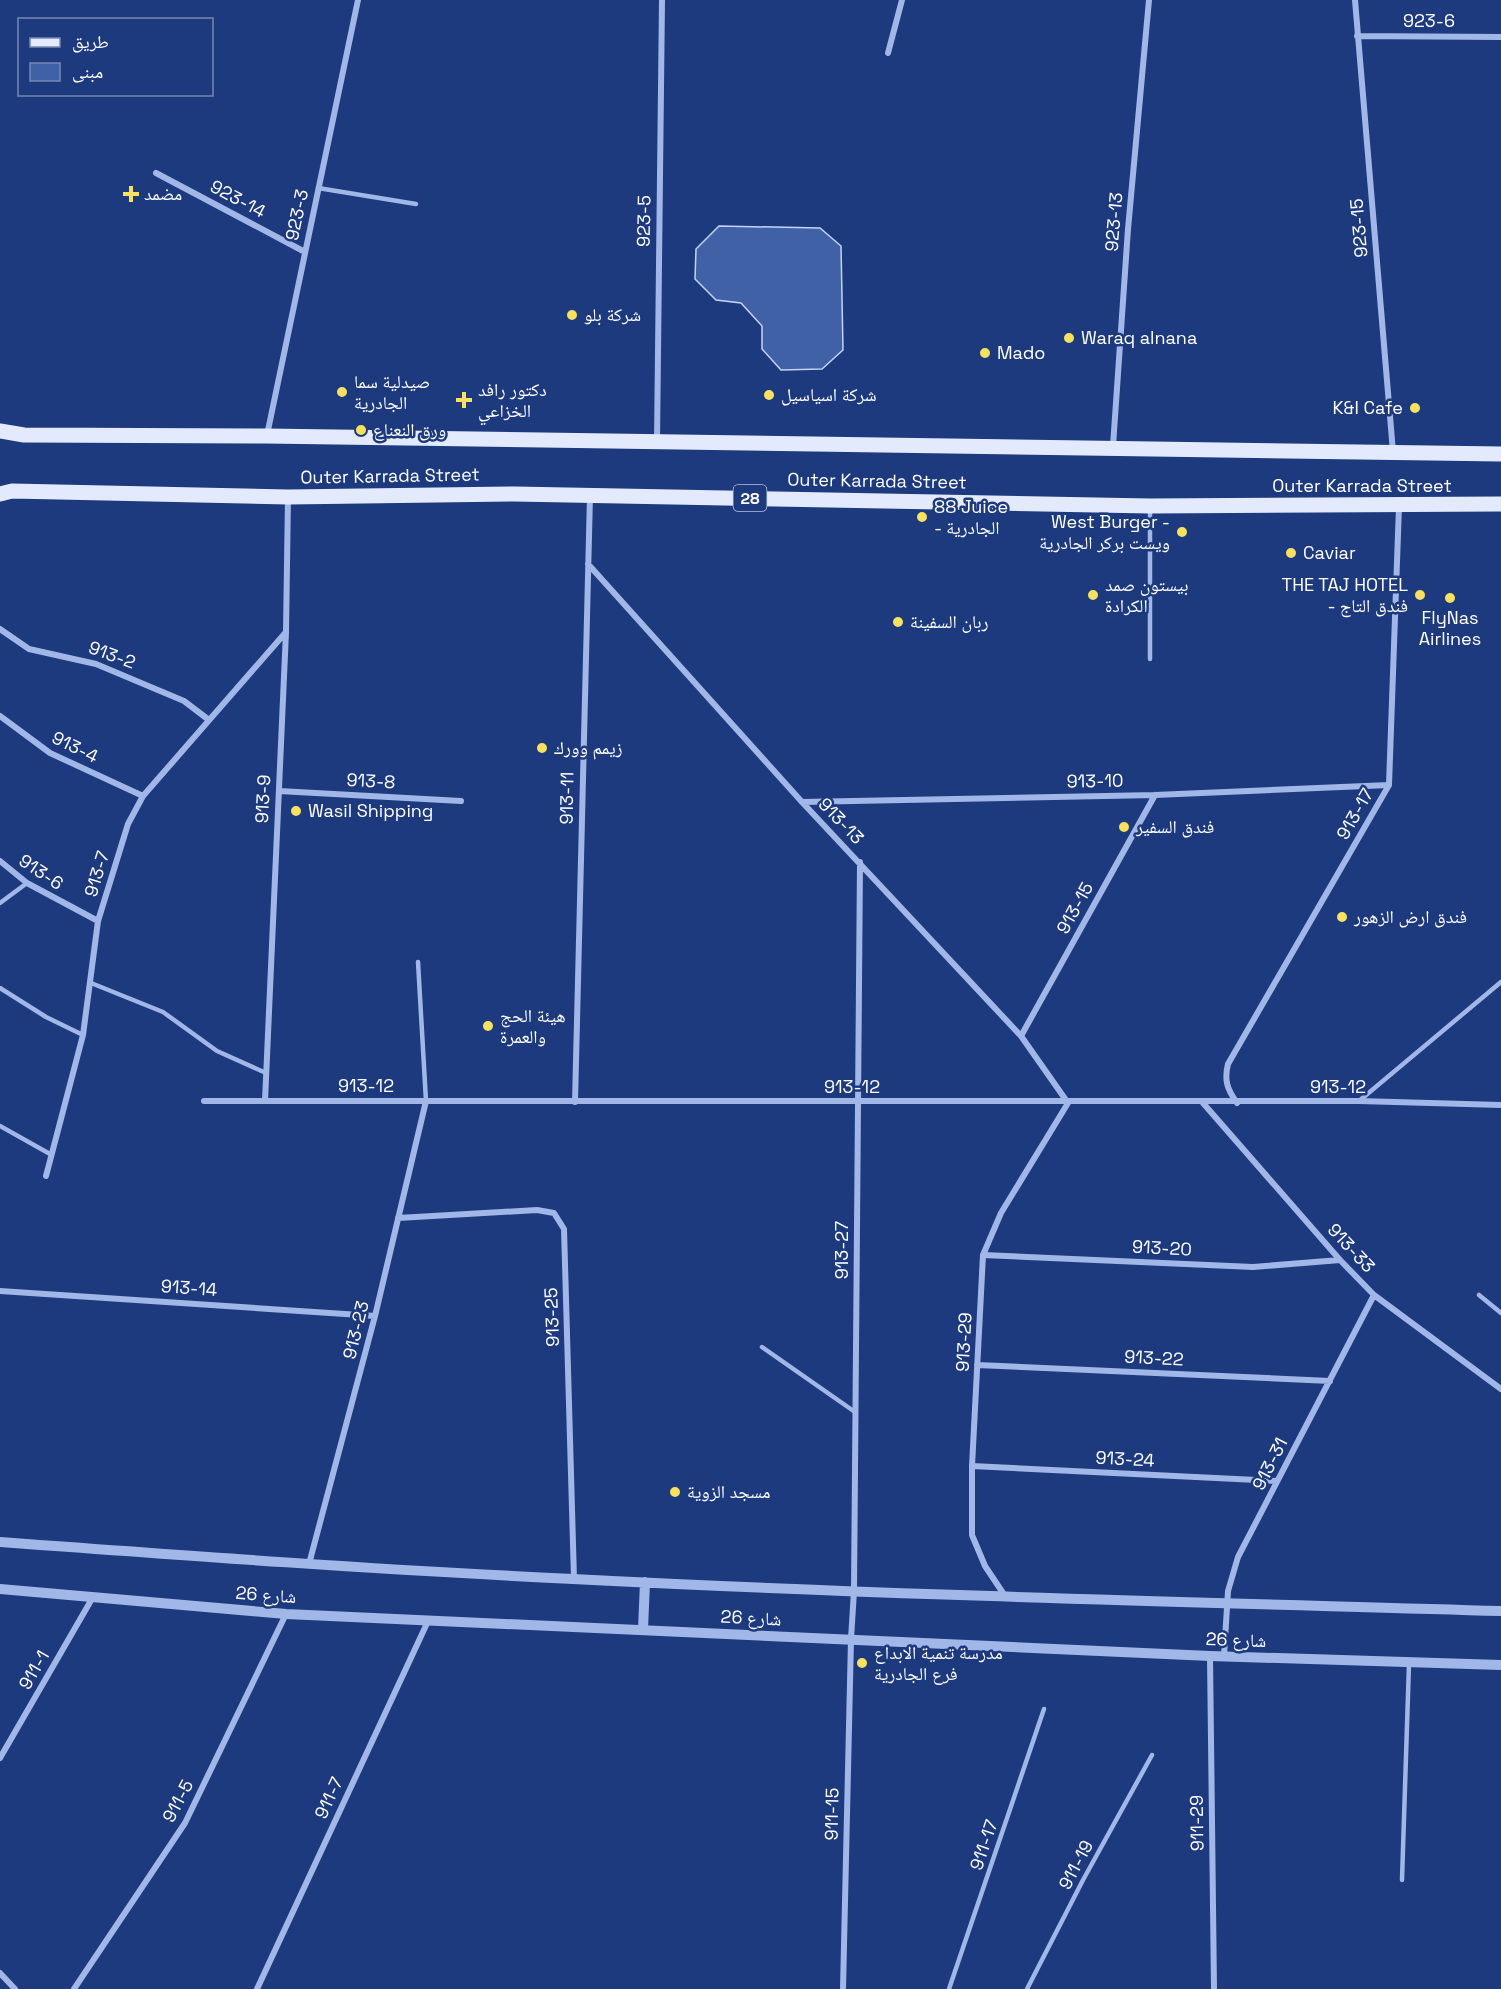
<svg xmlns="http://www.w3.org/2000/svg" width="1501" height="1989" viewBox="0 0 1501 1989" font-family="'Space Grotesk','Noto Naskh Arabic',sans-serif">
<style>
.building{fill:#4161a6;stroke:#c4d4f6;stroke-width:1.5}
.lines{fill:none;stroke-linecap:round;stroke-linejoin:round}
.service{stroke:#a0b7e8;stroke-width:4.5}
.minor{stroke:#a0b7e8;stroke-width:6}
.tertiary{stroke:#a0b7e8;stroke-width:10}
.primary{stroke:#e3eafe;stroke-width:15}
.poi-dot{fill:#f8e15f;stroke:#1d3a7f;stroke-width:2}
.labels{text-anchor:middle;stroke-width:5;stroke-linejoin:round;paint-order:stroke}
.shield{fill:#1d3a7f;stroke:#bbc4d9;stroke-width:1.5}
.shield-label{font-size:16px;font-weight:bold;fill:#fff}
.street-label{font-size:18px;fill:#fff;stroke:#1d3a7f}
.poi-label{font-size:18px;fill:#fff;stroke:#1d3a7f;text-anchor:start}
</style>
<rect width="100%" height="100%" fill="#1d3a7f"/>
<!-- building -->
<path class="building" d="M719,226L820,228L841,246L843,350L822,369L781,370L762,349V326L741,303L716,300L695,279L696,249Z"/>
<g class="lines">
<!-- service -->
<path class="service" d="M318,188L416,204
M1150,508V659
M0,903L27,883
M418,962L426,1101
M91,983L163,1012L217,1051L266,1073
M0,988L46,1017L83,1035
M1359,1101L1501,982
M0,1126L50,1154
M1479,1295L1501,1313
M762,1347L855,1412
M1402,1880L1409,1664
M949,1989L1044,1709
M1027,1989L1083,1880L1152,1755"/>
<!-- minor -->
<path class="minor" d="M1355,0L1393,452
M1357,36L1501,37
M888,53L902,0
M156,173L305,252
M267,435L358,0
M657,441L662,0
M1113,446L1128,229L1149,0
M588,564L802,802L1021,1036L1068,1103L1001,1213L983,1255L972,1466V1535L985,1566L1005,1596
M0,629L29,649L96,664L184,701L209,720
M0,716L50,753L143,796
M279,791L461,801
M802,802L1155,795L1389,785
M0,861L27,883L98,921
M1021,1036L1155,795
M204,1101H1359L1501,1105
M265,1101L286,632L288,497
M575,1102L590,496
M1203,1103L1340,1260L1374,1295L1501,1389
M1237,1103C1227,1089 1224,1080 1228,1064L1389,785L1399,506
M46,1176L83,1035L98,921L128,824L143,796L286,632
M398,1218L537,1210L554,1213L564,1229L574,1579
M983,1255L1253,1267L1340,1260
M0,1291L375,1316
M977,1365L1330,1381
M972,1466L1277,1481
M309,1564L375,1316L426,1101
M1210,1656L1214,1989
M1224,1656L1228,1591L1238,1557L1374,1295
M0,1758L93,1597
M0,1973L15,1989
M74,1989L185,1823L286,1614
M257,1989L429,1619
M843,1989L851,1639L854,1591L860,862"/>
<!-- tertiary -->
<path class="tertiary" d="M0,1542C191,1556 382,1570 573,1579C882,1595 1192,1602 1501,1611
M0,1589L286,1614L1210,1656L1501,1665
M643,1629L645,1582"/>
<!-- primary -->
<path class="primary" d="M0,431L24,435L266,436L1501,454
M0,494L12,491L288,497L515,494L1150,506L1501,504"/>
</g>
<!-- markers -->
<g class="poi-dot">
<path d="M128 185h6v6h6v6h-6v6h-6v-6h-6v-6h6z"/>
<circle cx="572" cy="315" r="6"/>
<circle cx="1069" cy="338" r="6"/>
<circle cx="985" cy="353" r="6"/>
<circle cx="342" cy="392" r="6"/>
<circle cx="769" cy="395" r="6"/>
<path d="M461 391h6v6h6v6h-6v6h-6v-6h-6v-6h6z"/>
<circle cx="1415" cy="408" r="6"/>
<circle cx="361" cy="430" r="6"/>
<circle cx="922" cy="517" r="6"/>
<circle cx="1182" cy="532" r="6"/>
<circle cx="1291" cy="553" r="6"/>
<circle cx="1093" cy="595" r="6"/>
<circle cx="1420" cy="595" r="6"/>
<circle cx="1450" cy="598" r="6"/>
<circle cx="898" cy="622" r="6"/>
<circle cx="542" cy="748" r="6"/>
<circle cx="296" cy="811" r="6"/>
<circle cx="1124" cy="827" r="6"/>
<circle cx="1342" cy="917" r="6"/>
<circle cx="488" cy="1026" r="6"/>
<circle cx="675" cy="1492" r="6"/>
<circle cx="862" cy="1663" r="6"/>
</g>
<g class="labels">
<!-- shield labels -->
<rect class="shield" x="733.5" y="485" width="33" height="26" rx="4.5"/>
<g class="shield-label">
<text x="750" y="504">28</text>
</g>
<!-- street labels -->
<g class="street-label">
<text x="1429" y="27">923-6</text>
<text transform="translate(238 199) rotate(28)" y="6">923-14</text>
<text transform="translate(297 215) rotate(-78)" y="6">923-3</text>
<text transform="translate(644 221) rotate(-89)" y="6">923-5</text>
<text transform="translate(1114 222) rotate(-85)" y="6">923-13</text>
<text transform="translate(1359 228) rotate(-95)" y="6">923-15</text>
<text transform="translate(390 476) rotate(-1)" y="6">Outer Karrada Street</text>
<text transform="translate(877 481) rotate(1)" y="6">Outer Karrada Street</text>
<text x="1362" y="492">Outer Karrada Street</text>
<text transform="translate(112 655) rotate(20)" y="6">913-2</text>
<text transform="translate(75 747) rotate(26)" y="6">913-4</text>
<text transform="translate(371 781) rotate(3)" y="6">913-8</text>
<text transform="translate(1095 781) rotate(-1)" y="6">913-10</text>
<text transform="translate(567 798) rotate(-89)" y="6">913-11</text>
<text transform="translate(263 799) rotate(-87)" y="6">913-9</text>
<text transform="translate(1355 814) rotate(-60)" y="6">913-17</text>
<text transform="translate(841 821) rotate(46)" y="6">913-13</text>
<text transform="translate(41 872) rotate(34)" y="6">913-6</text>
<text transform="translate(97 874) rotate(-73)" y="6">913-7</text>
<text transform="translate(1075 908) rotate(-61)" y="6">913-15</text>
<text x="366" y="1092">913-12</text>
<text x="852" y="1093">913-12</text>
<text x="1338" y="1093">913-12</text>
<text transform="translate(1162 1248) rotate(3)" y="6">913-20</text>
<text transform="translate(1351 1248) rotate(47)" y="6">913-33</text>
<text transform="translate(842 1250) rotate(-90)" y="6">913-27</text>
<text transform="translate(189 1288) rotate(4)" y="6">913-14</text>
<text transform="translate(552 1317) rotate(-92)" y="6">913-25</text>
<text transform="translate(356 1330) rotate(-76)" y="6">913-23</text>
<text transform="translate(964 1342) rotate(-87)" y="6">913-29</text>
<text transform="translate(1154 1358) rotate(3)" y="6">913-22</text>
<text transform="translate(1125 1459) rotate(3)" y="6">913-24</text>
<text transform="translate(1270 1464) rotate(-63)" y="6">913-31</text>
<text transform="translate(266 1595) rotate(4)" y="6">شارع 26</text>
<text transform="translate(751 1618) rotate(3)" y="6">شارع 26</text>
<text transform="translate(1236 1640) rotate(2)" y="6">شارع 26</text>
<text transform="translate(34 1670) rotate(-60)" y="6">911-1</text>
<text transform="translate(329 1798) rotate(-65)" y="6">911-7</text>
<text transform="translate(178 1801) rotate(-62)" y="6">911-5</text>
<text transform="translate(832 1814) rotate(-89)" y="6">911-15</text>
<text transform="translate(1197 1823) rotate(-91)" y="6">911-29</text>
<text transform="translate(984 1845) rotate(-71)" y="6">911-17</text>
<text transform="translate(1076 1865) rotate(-62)" y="6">911-19</text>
</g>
<!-- poi labels -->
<g class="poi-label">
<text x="144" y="200">مضمد</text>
<text x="584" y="321">شركة بلو</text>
<text x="1081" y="344">Waraq alnana</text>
<text x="997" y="359">Mado</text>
<text x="354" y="388">صيدلية سما<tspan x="354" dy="21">الجادرية</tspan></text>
<text x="478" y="396">دكتور رافد<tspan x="478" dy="21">الخزاعي</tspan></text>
<text x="781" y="401">شركة اسياسيل</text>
<text x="1403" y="414" text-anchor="end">K&amp;I Cafe</text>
<text x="373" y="436">ورق النعناع</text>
<text x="934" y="513">88 Juice<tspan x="934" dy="21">- الجادرية</tspan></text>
<text x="1170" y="528" text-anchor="end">West Burger -<tspan x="1170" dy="21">ويست بركر الجادرية</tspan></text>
<text x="1303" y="559">Caviar</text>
<text x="1105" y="591">بيستون صمد<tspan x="1105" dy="21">الكرادة</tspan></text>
<text x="1408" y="591" text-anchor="end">THE TAJ HOTEL<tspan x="1408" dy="21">- فندق التاج</tspan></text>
<text x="1450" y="624" text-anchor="middle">FlyNas<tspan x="1450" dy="21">Airlines</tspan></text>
<text x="910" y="628">ربان السفينة</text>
<text x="554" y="754">زيمم وورك</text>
<text x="308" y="817">Wasil Shipping</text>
<text x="1136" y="833">فندق السفير</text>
<text x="1354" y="923">فندق ارض الزهور</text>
<text x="500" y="1022">هيئة الحج<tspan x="500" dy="21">والعمرة</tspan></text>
<text x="687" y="1498">مسجد الزوية</text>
<text x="874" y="1659">مدرسة تنمية الابداع<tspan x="874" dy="21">فرع الجادرية</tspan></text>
</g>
</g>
<!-- legend -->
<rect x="18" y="18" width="195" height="78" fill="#1d3a7f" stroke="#7789b2" stroke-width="1.5"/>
<rect x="30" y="38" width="30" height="9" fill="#e3eafe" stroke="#7789b2" stroke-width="1.5"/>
<text x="72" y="48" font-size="18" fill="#ffffff">طريق</text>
<rect x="30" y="63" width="30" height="18" fill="#4161a6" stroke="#7789b2" stroke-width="1.5"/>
<text x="72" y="78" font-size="18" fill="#ffffff">مبنى</text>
</svg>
